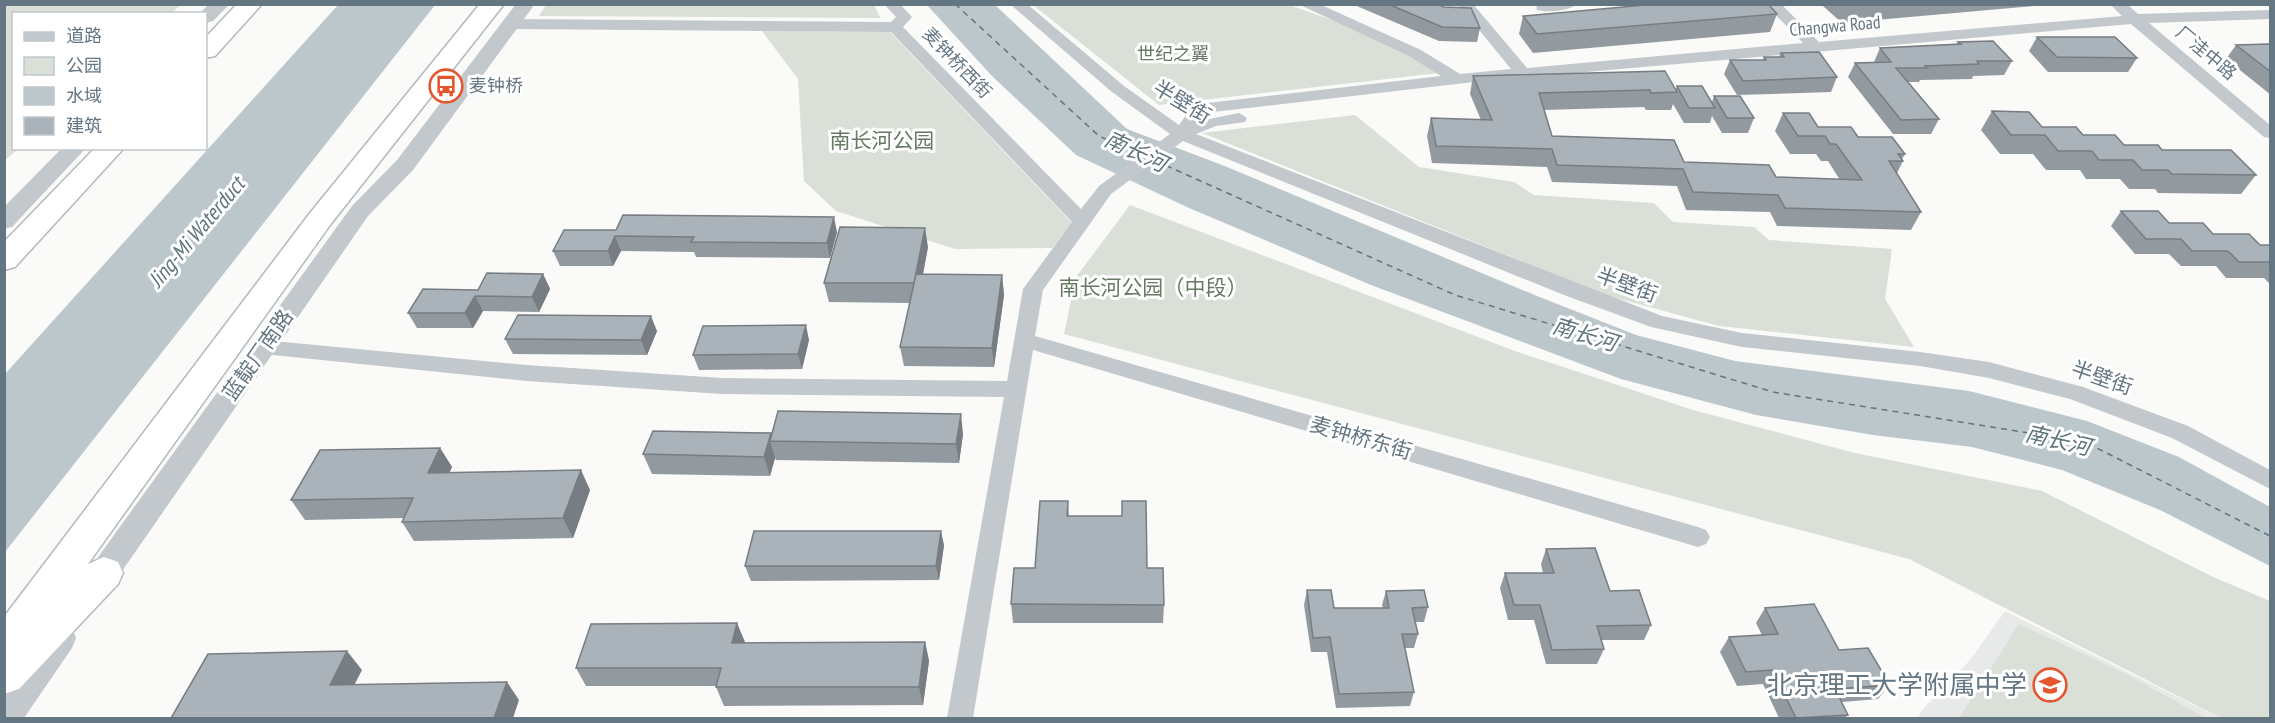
<svg xmlns="http://www.w3.org/2000/svg" width="2275" height="723" viewBox="0 0 2275 723" font-family="'PT Sans Narrow','Noto Sans SC',sans-serif">
<style>
.built{fill:#e8e9e9}
.green{fill:#dadfd7}
.water{fill:#bbc7cb}
.lines{fill:none;stroke-linecap:round;stroke-linejoin:round}
.ferry{stroke:#60757c;stroke-width:1.5;stroke-dasharray:6 5;stroke-linecap:butt}
.trunk-casing{stroke:#b4b9bd;stroke-width:3}
.minor{fill:#c3c8cc;fill-rule:evenodd}
.tertiary{fill:#c3c8cc;fill-rule:evenodd}
.trunk{fill:#fff;fill-rule:evenodd}
.wall{fill:#929a9f}
.shaded-wall{fill:#777d82}
.building{fill:#aab3b9;stroke:#777d82;stroke-width:1.5}
.labels{text-anchor:middle;stroke-width:6;stroke-linejoin:round;paint-order:stroke}
.far-street-label{font-size:18px;fill:#657683;stroke:#fff}
.far-park-label{font-size:18px;fill:#687a64;stroke:#fff}
.far-poi-label{font-size:18px;fill:#657683;stroke:#fff;text-anchor:start}
.street-label{font-size:21px;fill:#657683;stroke:#fff}
.park-label{font-size:21px;fill:#687a64;stroke:#fff}
.water-label{font-size:22px;font-style:italic;fill:#60757c;stroke:#fff}
.near-poi-label{font-size:26px;fill:#657683;stroke:#fff;text-anchor:end}
</style>
<rect width="100%" height="100%" fill="#fafaf8"/>
<!-- built -->
<path class="built" d="M2005,611L2212,714L2221,718H1918L1922,710L1971,659Z"/>
<!-- green -->
<path class="green" d="M5,4H181V5L171,13L14,14V148L18,149L5,160Z
M546,5L874,4L880,18L539,16Z
M1033,5H1289L1424,52L1439,73L1159,105Z
M762,31L890,32L1072,223L1052,248L955,249L836,211L804,181L798,79Z
M1355,115L1419,167L1514,182L1534,195L1654,203L1673,222L1754,227L1769,240L1892,249L1885,299L1914,347L1719,326L1609,296L1202,133Z
M1130,205L1515,351L1693,410L1855,453L2042,491L2211,576L2270,601V718H2221L1909,559L1064,334L1076,277Z
M2019,624L2128,675L2206,718H1959Z"/>
<!-- water -->
<path class="water" d="M338,5H435L5,552V374Z
M927,5H995L1127,129L1222,165L1537,296L1636,335L1735,361L1969,391L2087,421L2179,457L2270,507V566L2160,510L2062,470L1972,447L1873,435L1756,415L1621,379L1371,285L1189,208L1076,155L992,76Z"/>
<g class="lines">
<!-- ferry -->
<path class="ferry" d="M955,4L1099,136L1143,156
M1156,161L1455,295L1773,392L2085,442L2270,536"/>
<!-- trunk casing -->
<g class="trunk-casing">
<path id="trunk" d="M237,4H262L215,56L206,58V37Z
M480,4H504L330,225L88,564L104,557L118,562L123,573L118,584L19,689L4,694V617L310,213Z
M95,148H124L15,267L4,270V242Z"/>
</g>
<!-- minor -->
<path class="minor" d="M884,4H900L912,17L903,27L1081,209L1099,186L1170,134L1112,92L1010,4H1027L1124,86L1179,125L1193,105L1199,104L1441,76L1409,56L1298,4H1319L1421,50L1460,74L1511,69L1458,4H1473L1527,68L1803,43L1765,4H1781L1819,42L2122,16L2110,4H2127L2138,14L2270,10V19L2149,23L2270,125V138L2264,137L2131,24L1474,82L1204,113L1199,121L1239,113L1247,118L1245,122L1216,126L1196,134L1662,316L1742,333L1920,352L1989,362L2083,387L2188,426L2270,470V489L2172,438L2070,399L1989,378L1920,366L1742,347L1651,327L1564,295L1183,141L1111,194L1043,290L1035,336L1698,527L1706,530L1710,537L1706,544L1698,547L1033,350L973,718H947L1004,397L722,394L527,381L263,354L256,352L253,347L256,342L263,340L527,365L722,378L1007,381L1023,289L1072,222L891,32L511,29L503,24L511,19L891,22L896,17Z
M1536,4H1577C1569,11 1547,13 1537,10Z"/>
<!-- tertiary -->
<path class="tertiary" d="M209,4H230L213,21L206,23V14H199Z
M516,4H535L413,170L368,216L102,600L91,604L80,600L75,591L80,582L352,206L397,160Z
M62,148H86L12,227L4,229V207Z
M60,624L72,628L76,638L72,648L24,718H4V689L48,628Z"/>
<!-- trunk -->
<use href="#trunk" class="trunk"/>
</g>
<!-- wall -->
<path class="wall" d="M1352,4H1438L1480,28L1477,42L1439,41Z
M1823,4H2057L1842,23L1823,6Z
M1777,14L1770,32L1533,53L1519,34L1523,16Z
M2037,37L2137,58L2128,72H2048L2029,51Z
M1958,42L2012,61L2004,75L1973,76L1972,79L1920,80L1919,82H1908L1939,119L1931,134H1893L1848,77L1855,63L1874,62L1880,48L1956,45Z
M2236,45H2271V95L2226,59Z
M1781,53L1837,77L1831,92L1737,95L1724,74L1730,60H1763L1764,57H1779Z
M1473,76L1675,90L1677,86L1712,102L1714,96L1754,118L1748,133H1722L1712,116L1710,123H1684L1673,104L1671,110H1646L1644,107L1544,110L1552,136L1684,162L1776,177L1840,180L1828,161H1821L1816,154H1790L1775,131L1783,113L1818,127L1858,137L1905,154L1902,159L1903,161L1897,173L1921,212L1911,230L1777,226L1770,212L1686,210L1677,186L1552,182L1547,167L1432,163L1427,136L1431,118L1481,120L1470,94Z
M1992,111L2042,127L2124,145L2162,150L2256,175L2241,194L2158,193L2155,189H2129L2120,179H2086L2080,170H2046L2033,154H2000L1981,130Z
M2121,211L2260,245H2271V285L2264,278H2226L2216,266H2181L2169,254H2135L2111,226Z
M564,230L837,232L830,258L696,257L694,252L621,251L613,266H560L553,251Z
M928,247L923,275H1002L1004,295L994,367L904,366L900,347L910,303L829,302L824,283Z
M543,274L550,289L539,312L483,311L473,328H417L408,313L478,290Z
M657,331L647,355L513,354L505,339Z
M809,340L802,369L699,370L693,355Z
M771,433L963,434L959,463L776,460L775,458L770,476L652,474L643,454Z
M440,448L452,467L449,473L590,490L573,538L414,541L402,522L404,518L305,520L291,500Z
M1068,501L1069,516L1147,568L1164,605L1163,623H1013L1011,604L1035,568Z
M944,545L939,580L751,581L745,566Z
M1546,549L1610,591L1651,625L1644,640H1601L1604,649L1597,664H1546L1534,620H1508L1500,588L1505,573H1543L1541,564Z
M1307,590L1334,608H1383L1382,605L1386,591L1428,607L1424,622H1415L1418,634L1414,648H1405L1414,692L1410,706L1336,708L1327,652H1311L1304,605Z
M1765,608L1839,650L1890,685L1878,699L1842,702L1848,715L1845,718H1779L1763,684L1737,686L1720,652L1729,637L1762,635L1756,623Z
M737,623L744,643L925,642L929,661L923,705L724,706L716,687V686H586L576,668Z"/>
<!-- shaded-wall -->
<path class="shaded-wall" d="M834,217L837,232L830,258L827,243Z
M925,228L928,247L917,303L914,283Z
M615,236L621,251L613,266L608,251Z
M543,274L550,289L539,312L532,297Z
M1002,275L1004,295L994,367L992,348Z
M475,296L483,311L473,328L465,313Z
M651,316L657,331L647,355L641,340Z
M806,325L809,340L802,369L798,354Z
M961,414L963,434L959,463L956,444Z
M771,433L774,441H770L775,458L770,476L764,457Z
M440,448L452,467L440,493L428,473Z
M581,470L590,490L573,538L563,518Z
M941,531L944,545L939,580L936,566Z
M737,623L745,642L740,661L732,643Z
M925,642L929,661L923,705L919,687Z
M347,651L362,670L345,703L330,685Z
M507,682L519,700L513,718H494Z"/>
<!-- building -->
<path class="building" d="M1388,4H1438L1443,7L1471,8L1480,28L1442,27Z
M1656,4H1768L1777,14L1537,34L1523,16Z
M2037,37H2115L2137,58L2057,57Z
M1993,41L2012,61H1977L1979,64L1925,66L1927,68H1896L1939,119L1901,120L1855,63L1891,62L1880,48L1961,44L1958,42Z
M2269,44L2271,45V72L2236,45Z
M1819,52L1837,77L1743,81L1730,60H1766L1764,57H1784L1781,53Z
M1665,71L1677,92L1651,93L1650,90L1539,93L1552,136L1674,140L1684,162L1769,165L1776,177L1862,180L1836,144H1830L1825,136H1798L1783,113H1809L1818,127H1851L1858,137H1892L1905,154H1898L1903,161H1889L1921,212L1785,208L1778,195L1693,192L1683,169L1557,165L1552,149L1436,146L1431,118L1492,120L1473,76Z
M1677,86H1702L1715,108H1689Z
M1714,96H1740L1754,118H1727Z
M1992,111L2029,112L2042,127H2076L2083,135H2115L2124,145H2158L2162,150H2231L2256,175L2172,174L2168,170H2142L2133,160H2099L2092,151H2058L2045,135H2011Z
M2121,211H2158L2169,223H2203L2213,234H2249L2260,245H2271V262H2239L2228,251H2192L2181,239H2146Z
M623,215L834,217L827,243L691,242L694,237L615,236L608,251H553L564,230H616Z
M840,227L925,228L914,283H824Z
M487,273L543,274L532,297L475,296L465,313H408L423,289L478,290Z
M916,274L1002,275L992,348L900,347Z
M518,315L651,316L641,340L505,339Z
M806,325L798,354L693,355L703,326Z
M778,411L961,414L956,444L770,441Z
M653,431L771,433L764,457L643,454Z
M440,448L428,473L581,470L563,518L402,522L413,498L291,500L320,450Z
M1040,501H1068L1067,516H1122V501H1146L1147,568H1163L1164,605L1011,604L1014,568H1035Z
M754,531H941L936,566H745Z
M1595,548L1610,591L1639,590L1651,625L1597,626L1604,649L1552,650L1540,605H1514L1505,573H1554L1546,549Z
M1307,590H1331L1334,608H1389L1386,591L1424,590L1428,607L1412,608L1418,634H1402L1414,692L1339,694L1330,637L1313,638Z
M1814,604L1839,650L1868,648L1890,685L1835,689L1848,715L1796,718L1772,670L1746,672L1729,637L1778,634L1765,608Z
M737,623L732,643L925,642L919,687H716L721,668H576L591,624Z
M347,651L330,685L507,682L494,718H171L208,654Z"/>
<!-- icons -->
<defs>
<g id="bus-ring" transform="scale(1.725)"><circle r="9.5" fill="#fff" stroke="#e4572e" stroke-width="1.5"/><path d="M-5-6H5V4H4V6H2V4H-2V6H-4V4H-5ZM-3.5-4V0h7V-4ZM-3.5 1.2v1.5H-2V1.2ZM2 1.2v1.5H3.5V1.2Z" fill="#e4572e"/></g>
<g id="school-ring" transform="scale(1.725)"><circle r="9.5" fill="#fff" stroke="#e4572e" stroke-width="1.5"/><path d="M0-5L7-2L0 1L-7-2ZM-4 1L0 2.5L4 1V4Q0 6-4 4Z" fill="#e4572e"/></g>
</defs>
<g fill-rule="evenodd">
<use href="#bus-ring" x="446" y="86"/>
<use href="#school-ring" x="2050" y="685"/>
</g>
<g class="labels">
<!-- far-street labels -->
<g class="far-street-label">
<text transform="translate(1835 26) rotate(-5)" y="6">Changwa Road</text>
<text transform="translate(2206 53) rotate(40)" y="6">厂洼中路</text>
<text transform="translate(957 63) rotate(46)" y="6">麦钟桥西街</text>
</g>
<!-- far-park labels -->
<g class="far-park-label">
<text x="1173" y="60">世纪之翼</text>
</g>
<!-- far-poi labels -->
<g class="far-poi-label">
<text x="469" y="92">麦钟桥</text>
</g>
<!-- street labels -->
<g class="street-label">
<text transform="translate(1182 102) rotate(31)" y="7">半壁街</text>
<text transform="translate(1627 285) rotate(20)" y="7">半壁街</text>
<text transform="translate(258 355) rotate(-55)" y="7">蓝靛厂南路</text>
<text transform="translate(2102 378) rotate(19)" y="7">半壁街</text>
<text transform="translate(1361 438) rotate(16)" y="7">麦钟桥东街</text>
</g>
<!-- park labels -->
<g class="park-label">
<text x="882" y="148">南长河公园</text>
<text x="1153" y="295">南长河公园（中段）</text>
</g>
<!-- water labels -->
<g class="water-label">
<text transform="translate(1136 151) rotate(25)" y="8">南长河</text>
<text transform="translate(196 232) rotate(-50)" y="8">Jing-Mi Waterduct</text>
<text transform="translate(1585 334) rotate(17)" y="8">南长河</text>
<text transform="translate(2058 440) rotate(13)" y="8">南长河</text>
</g>
<!-- near-poi labels -->
<g class="near-poi-label">
<text x="2027" y="694">北京理工大学附属中学</text>
</g>
</g>
<!-- border -->
<rect width="2275" height="723" fill="none" stroke="#657683" stroke-width="12"/>
<!-- legend -->
<rect x="12" y="12" width="195" height="138" fill="#ffffff" stroke="#c1c8cd" stroke-width="1.5"/>
<rect x="24" y="32" width="30" height="9" fill="#c3c8cc" stroke="#c1c8cd" stroke-width="1.5"/>
<text x="66" y="42" font-size="18" fill="#657683">道路</text>
<rect x="24" y="57" width="30" height="18" fill="#dadfd7" stroke="#c1c8cd" stroke-width="1.5"/>
<text x="66" y="72" font-size="18" fill="#657683">公园</text>
<rect x="24" y="87" width="30" height="18" fill="#bbc7cb" stroke="#c1c8cd" stroke-width="1.5"/>
<text x="66" y="102" font-size="18" fill="#657683">水域</text>
<rect x="24" y="117" width="30" height="18" fill="#aab3b9" stroke="#c1c8cd" stroke-width="1.5"/>
<text x="66" y="132" font-size="18" fill="#657683">建筑</text>
</svg>
